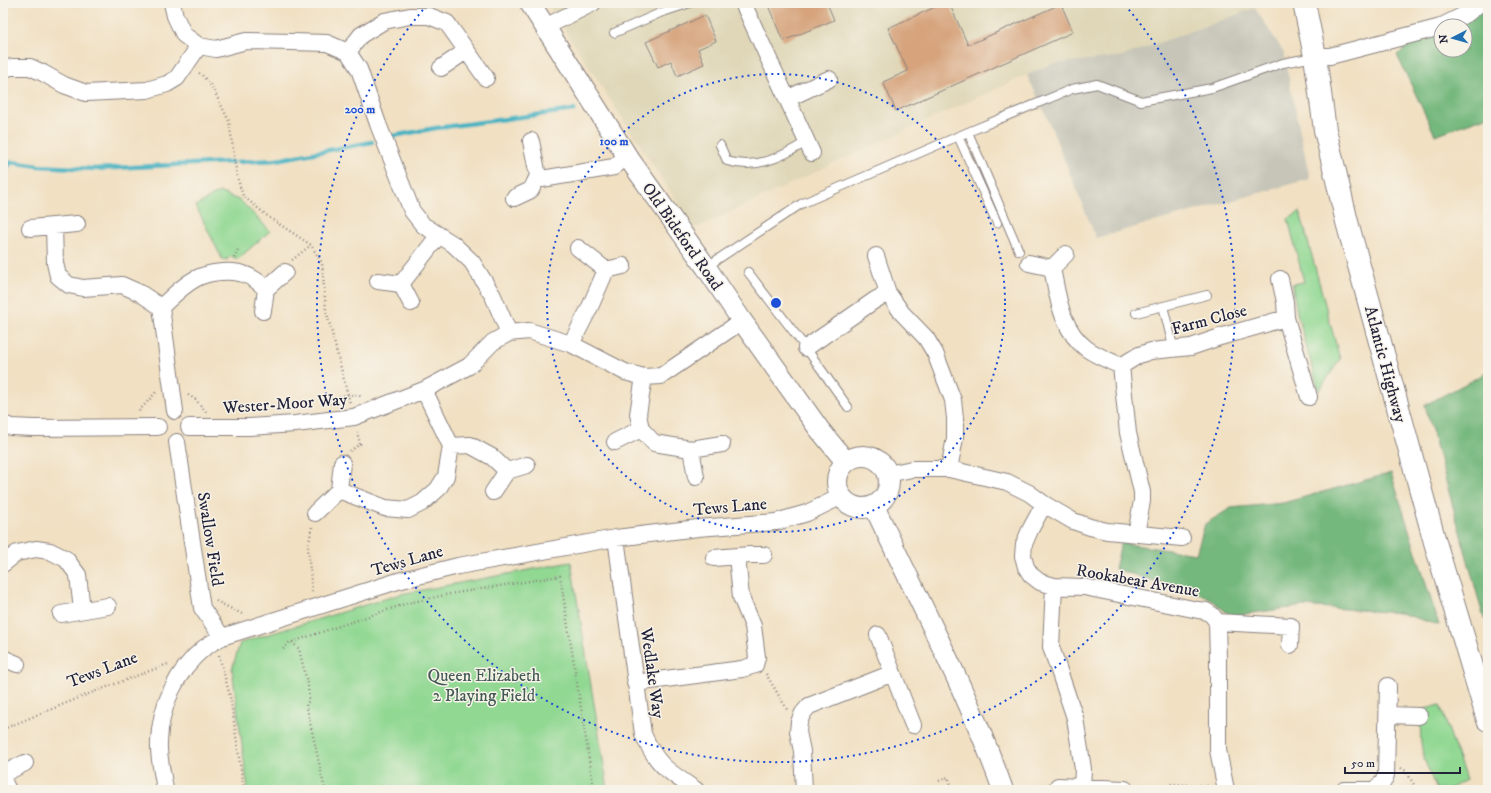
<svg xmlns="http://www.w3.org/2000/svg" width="1491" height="793" viewBox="0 0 1491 793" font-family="'IM FELL DW Pica',serif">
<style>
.built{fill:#dfd7b7}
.industrial{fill:#c6c5b8}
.green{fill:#91d893;stroke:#5a7d67}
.forest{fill:#74b87d;stroke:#4b6d5c;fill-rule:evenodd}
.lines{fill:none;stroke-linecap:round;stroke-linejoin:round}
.stream{stroke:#45b2c2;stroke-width:4.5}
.building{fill:#d6a37c}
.service-casing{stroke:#8a817e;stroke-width:10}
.minor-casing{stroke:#8a817e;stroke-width:18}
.tertiary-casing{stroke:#8a817e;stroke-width:22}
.trunk-casing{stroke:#8a817e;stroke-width:24}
.path{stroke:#8a817e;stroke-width:2.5;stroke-dasharray:1 3;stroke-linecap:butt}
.service{stroke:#fff;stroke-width:8}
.minor{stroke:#fff;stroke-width:16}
.tertiary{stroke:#fff;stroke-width:20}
.trunk{stroke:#fff;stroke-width:22}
.ring{fill:none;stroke:#1d4ed8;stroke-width:2;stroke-dasharray:2 4}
.labels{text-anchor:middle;stroke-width:3;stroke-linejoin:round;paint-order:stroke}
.street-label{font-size:17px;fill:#22223b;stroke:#f7f3e8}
.park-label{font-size:17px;fill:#435955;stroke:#f7f3e8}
.centre{fill:#1d4ed8;stroke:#f7f3e8;stroke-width:2}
.ring-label{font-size:12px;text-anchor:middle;font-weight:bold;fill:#1d4ed8;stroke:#f7f3e8;stroke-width:3;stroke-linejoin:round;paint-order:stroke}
</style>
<rect width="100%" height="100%" fill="#f7f3e8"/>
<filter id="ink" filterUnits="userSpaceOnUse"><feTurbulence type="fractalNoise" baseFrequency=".025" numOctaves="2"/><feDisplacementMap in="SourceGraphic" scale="8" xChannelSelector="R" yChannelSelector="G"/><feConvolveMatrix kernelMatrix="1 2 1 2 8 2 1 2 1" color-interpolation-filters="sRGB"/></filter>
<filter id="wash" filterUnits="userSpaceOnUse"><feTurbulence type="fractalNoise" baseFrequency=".012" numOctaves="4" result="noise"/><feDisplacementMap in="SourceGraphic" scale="16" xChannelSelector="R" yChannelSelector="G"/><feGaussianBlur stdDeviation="0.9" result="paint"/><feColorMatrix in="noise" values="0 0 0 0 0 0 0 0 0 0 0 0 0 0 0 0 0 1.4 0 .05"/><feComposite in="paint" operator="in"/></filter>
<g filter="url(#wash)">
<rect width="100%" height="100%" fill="#f1e0c2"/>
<!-- built -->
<path class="built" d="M547,3H904L863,20L906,3H1254L1255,8L1123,56L1051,64L830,165L695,229Z"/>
<!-- industrial -->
<path class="industrial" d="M1255,8L1283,51L1310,179L1096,238L1046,115L1027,75L1051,64L1123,56Z"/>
<!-- green -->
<path class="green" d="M219,192L241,201L270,231L238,259L230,256L227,260L222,259L196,206Z
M1300,212L1340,359L1319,391L1297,313L1292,284L1304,282L1288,219Z
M571,562L608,790H248L232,669L240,643L401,594Z
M1440,705L1466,780L1448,790H1437C1422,757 1418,746 1422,710Z"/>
<!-- forest -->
<path class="forest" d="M1465,3H1488V116L1435,135L1397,55ZM1441,26H1465V50H1441Z
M1488,372V619H1484L1425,405Z
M1391,473L1439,625L1400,613L1303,606L1231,616L1208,597L1115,569L1121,543L1196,554L1205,524L1231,508L1283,503Z"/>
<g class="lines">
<!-- stream -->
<path class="stream" d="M393,136L436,128L574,110
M238,162L276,160L372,142
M3,184L7,168L11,162L39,166L94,169L232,162"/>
</g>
<g id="blocks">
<!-- building -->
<path class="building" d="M767,3H827L834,20L783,41Z
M944,3H949L968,45L1061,4L1073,32L896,111L883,82L908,71L888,28Z
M705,15L716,41L698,49L704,64L677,76L671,61L658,67L646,42Z"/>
</g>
</g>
<g filter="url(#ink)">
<use href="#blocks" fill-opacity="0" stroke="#8a817e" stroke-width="1"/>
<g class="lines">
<!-- service casing -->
<g class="service-casing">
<path id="service" d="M614,33L660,13L690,3
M968,132L1019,251
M958,136L997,223
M720,145L727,161C756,170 782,157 806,142
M706,267L801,204L968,132L1072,89L1097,84L1141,101L1212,88L1283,63L1314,57
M748,272L806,348L848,407
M1163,306L1174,350
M1136,313L1207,295"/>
</g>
<!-- minor casing -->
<g class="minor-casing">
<path id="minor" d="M172,3L175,16L184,35L199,46L216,49L246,41L292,42L327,43L348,52L359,69L378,124L412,211L423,225L453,244L472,262L493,296L509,333
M743,3L812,153
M1442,26L1468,13L1480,3
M546,28L555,22L593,3
M348,52L361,35L384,21L410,16H429L447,23L486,78
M1315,56H1330L1441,27
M441,68L466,51
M3,69L12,67H30L43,73L64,85L86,93L147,90L167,84L177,78L199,46
M787,99L829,79
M531,141L538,176L542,179L614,167L627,156
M514,198L531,190L538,176
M54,226L55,263L58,276L69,285L83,288L122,285L140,293L161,307C172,297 182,286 195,279C208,272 232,269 246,275C254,278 260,283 266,289L285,272
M30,228L77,224
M876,256L888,293L902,313L926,338L935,353L953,400L955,418V438L949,469
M1029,263L1052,268L1066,254
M1052,268C1058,297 1061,330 1087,349C1097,356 1110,361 1121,366L1128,433L1142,492V501L1136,534
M606,270L623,266
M1280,279L1285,302L1286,318L1309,397
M378,281L401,284L439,235
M401,284L411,303
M161,307L175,411
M263,311L266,289
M571,344L590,307L606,270L578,248
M806,348L875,300L888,293
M1121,366L1139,355L1151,351L1191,347L1220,337L1286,318
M644,377L638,414L641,429L654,443L691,449L722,444
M3,424L11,427L34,428L158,427
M189,427H249L295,424L354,417L424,390L469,366L493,342L509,333L529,331L571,344L625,372L644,377L661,376L742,321
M177,442L202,608L222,637
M615,442L641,429
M451,446L470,445L492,457L507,471L493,492
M691,449L696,477
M342,463L339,490L385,508L408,510L422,503L438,489L446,476L451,446L424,390
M507,471L527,465
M888,474L912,469H949L1007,482L1029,493L1044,504L1073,521L1090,527L1107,531L1182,538
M1044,504L1030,530L1024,544L1023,556L1026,567L1031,575L1040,582L1054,586L1084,587L1198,610L1206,611L1212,615L1217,622L1218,659V750L1226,790
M315,513L339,490
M616,538L643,734C657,766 668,771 696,790
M714,558L750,555H764
M3,564L17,553L36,549L50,551L66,559L78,575L82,610
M1054,586L1051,647L1075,718L1083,769L1082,787
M61,614L108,606
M1217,622L1291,626L1290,645
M878,635L913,725
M3,658L17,664
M635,683L742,669L755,665L757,657L753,626L741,597L737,556
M1388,715L1419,716
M3,774L25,763
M3,780L8,790
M1058,786L1125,789
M165,790C163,774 158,758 159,742C160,706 177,670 204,648C210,644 216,640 222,637L398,581L458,566L616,538L698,528L776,522L807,513L840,497
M804,790L802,751L798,732L799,722L803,713L809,706L893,673
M1344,790H1371
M1374,790L1383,782L1386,775L1388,686"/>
</g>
<!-- tertiary casing -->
<g class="tertiary-casing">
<path id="tertiary" d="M530,3L627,156L706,267L742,321L819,429L846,462
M837 482a26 26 0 1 1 52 0a26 26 0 1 1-52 0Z
M874,506C918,600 968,692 1003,790"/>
</g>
<!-- trunk casing -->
<g class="trunk-casing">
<path id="trunk" d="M1304,3L1315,56L1325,130L1347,222L1435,542L1488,720"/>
</g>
<!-- path -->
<path class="path" d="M199,73L202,75L212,87L229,121L237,176L243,196L270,218L311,245L322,263L326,310L350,403
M234,258L238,250
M292,260L311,245
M188,395L195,399L206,412
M330,404C337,394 353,393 363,397
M139,411L157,391
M350,451L360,444L357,432
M312,527L308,548L312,593
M216,601L242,614
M292,642L299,649L308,686L309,701L306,704L325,790
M283,649L289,643L408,603L450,594L560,576L594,790
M219,655L230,696L244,790
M766,674L788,711
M3,729L91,693L168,664
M1401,768L1406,771L1417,790
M939,781L948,777L953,790
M1167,790L1169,784L1210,786"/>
<!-- service -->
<use href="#service" class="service"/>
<!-- minor -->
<use href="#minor" class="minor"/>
<!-- tertiary -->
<use href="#tertiary" class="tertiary"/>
<!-- trunk -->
<use href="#trunk" class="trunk"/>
</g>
</g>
<!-- distance rings -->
<g class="ring">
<circle cx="776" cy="303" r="229"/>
<path d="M1125 5A459 459 0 1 1 427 5"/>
</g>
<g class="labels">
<!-- street labels -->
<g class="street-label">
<text transform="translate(683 236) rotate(55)" y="6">Old Bideford Road</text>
<text transform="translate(1209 319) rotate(-15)" y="6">Farm Close</text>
<text transform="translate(1386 364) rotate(75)" y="6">Atlantic Highway</text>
<text transform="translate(285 403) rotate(-4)" y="6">Wester-Moor Way</text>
<text transform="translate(730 506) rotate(-5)" y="6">Tews Lane</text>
<text transform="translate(211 539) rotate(81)" y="6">Swallow Field</text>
<text transform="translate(407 560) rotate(-16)" y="6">Tews Lane</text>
<text transform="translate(1138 580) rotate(10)" y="6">Rookabear Avenue</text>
<text transform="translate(102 669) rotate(-21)" y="6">Tews Lane</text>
<text transform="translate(653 673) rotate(82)" y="6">Wedlake Way</text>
</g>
<!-- park labels -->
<g class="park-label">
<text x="484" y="681">Queen Elizabeth<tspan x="484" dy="20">2 Playing Field</tspan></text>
</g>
</g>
<circle cx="776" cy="303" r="6" class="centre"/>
<g class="ring-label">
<text x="360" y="113">200 m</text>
<text x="614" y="145">100 m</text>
</g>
<!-- margin -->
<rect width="1491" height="793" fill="none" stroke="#f7f3e8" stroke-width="16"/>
<!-- north arrow -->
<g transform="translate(1453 38) rotate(264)"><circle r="19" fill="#f7f3e8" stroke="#a29fa3"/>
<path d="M0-3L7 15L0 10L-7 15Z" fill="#1f6fb2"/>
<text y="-6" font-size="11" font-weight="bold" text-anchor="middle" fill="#22223b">N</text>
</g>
<!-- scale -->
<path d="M1345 767v6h115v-6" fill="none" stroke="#22223b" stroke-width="2"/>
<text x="1351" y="767" font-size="12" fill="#22223b" stroke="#f7f3e8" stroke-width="3" paint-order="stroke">50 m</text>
</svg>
